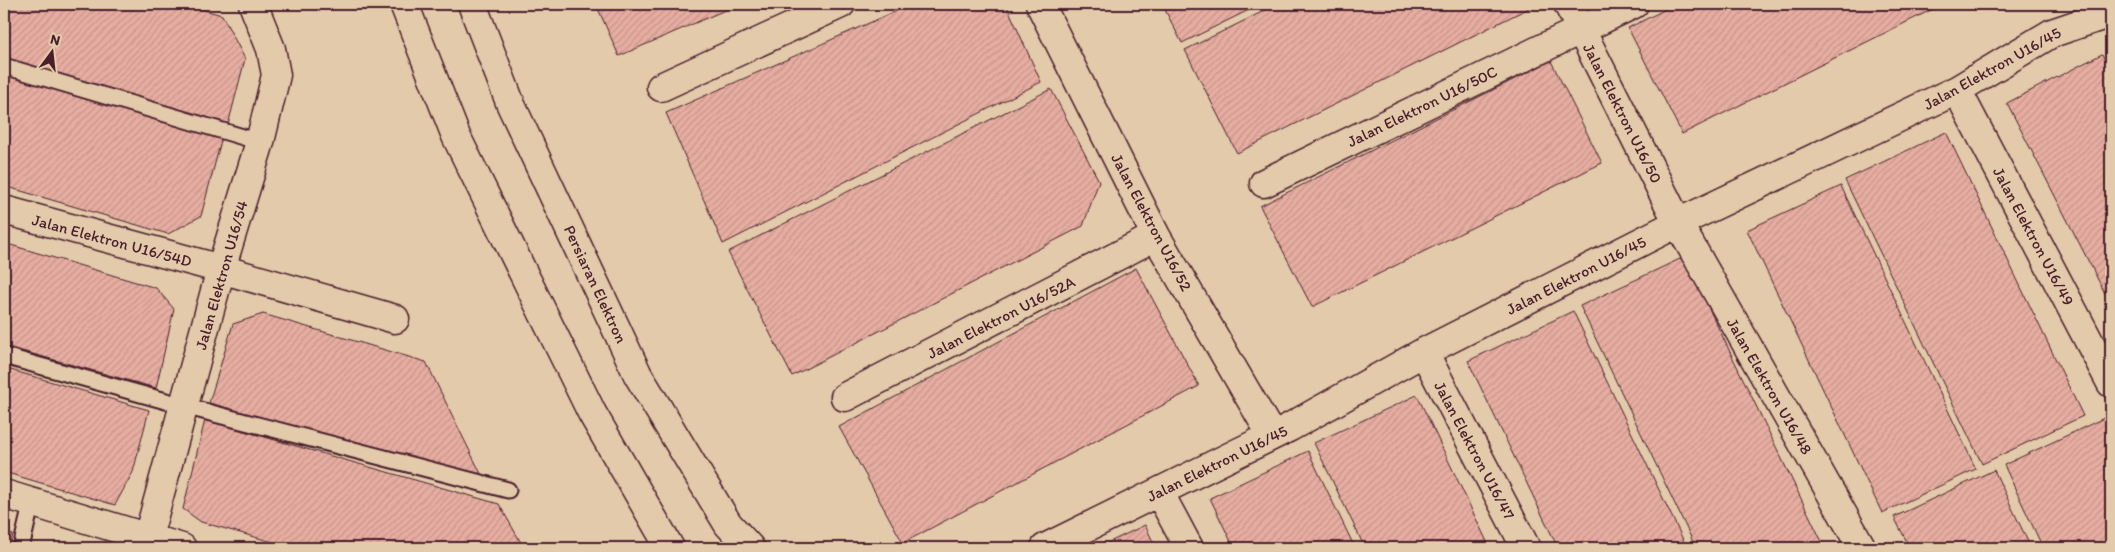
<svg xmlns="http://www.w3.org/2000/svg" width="2115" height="552" viewBox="0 0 2115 552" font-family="Itim,sans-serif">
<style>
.building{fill:url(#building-hatch);stroke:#4a1f2b}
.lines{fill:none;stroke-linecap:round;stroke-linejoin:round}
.service-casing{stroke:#4a1f2b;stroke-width:19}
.minor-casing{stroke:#4a1f2b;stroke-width:31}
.secondary-casing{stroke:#4a1f2b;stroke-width:31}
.service{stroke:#e2caab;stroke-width:15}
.minor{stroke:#e2caab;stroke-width:28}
.secondary{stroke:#e2caab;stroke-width:28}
.labels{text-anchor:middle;stroke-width:5;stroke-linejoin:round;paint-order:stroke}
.street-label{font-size:16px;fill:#4a1f2b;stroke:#e2caab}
</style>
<defs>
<pattern id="building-hatch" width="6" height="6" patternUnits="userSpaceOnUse" patternTransform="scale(1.25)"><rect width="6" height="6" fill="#e6ada1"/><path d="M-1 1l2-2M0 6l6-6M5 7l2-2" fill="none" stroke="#c7948b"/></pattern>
</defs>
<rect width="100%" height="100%" fill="#e2caab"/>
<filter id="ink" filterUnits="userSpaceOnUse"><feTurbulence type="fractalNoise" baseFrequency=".02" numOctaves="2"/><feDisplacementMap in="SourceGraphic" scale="10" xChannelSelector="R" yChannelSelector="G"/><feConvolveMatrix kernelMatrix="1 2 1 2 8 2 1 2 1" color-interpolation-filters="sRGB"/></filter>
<g filter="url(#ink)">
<!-- building -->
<path class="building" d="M4,4H183L222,15L245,59L228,125L4,59Z
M596,4H739L619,56Z
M912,4H1006L1041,82L723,244L666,113Z
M1162,4H1261L1182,43Z
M1278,4H1537L1237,153L1185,50Z
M1676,4H1943L1682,134L1628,28Z
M2102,54L2111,71V305L2007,103Z
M1551,61L1602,163L1312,307L1260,206Z
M4,73L222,137L201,216L168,234L4,186Z
M1051,89L1099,181L1083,226L792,376L728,252Z
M1946,132L2083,416L1982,464L1845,180Z
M1841,186L1976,469L1882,513L1747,230Z
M4,243L156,288L174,309L156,388L4,346Z
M1684,257L1825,548H1696L1580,306Z
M1136,268L1199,386L903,543L839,427Z
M1573,311L1687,548H1558L1468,361Z
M263,314L426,362L483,478L209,403L233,324Z
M4,368L149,410L133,472L115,505L4,472Z
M1417,395L1490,548H1365L1314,443Z
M2106,417L2111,428V548H2043L2004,465Z
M205,420L499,504L524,548H294L201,522L183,509Z
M1308,451L1355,548H1234L1210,498Z
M1994,470L2031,548H1910L1894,517Z
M1145,525L1156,548H1097Z
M4,532L13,535L9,548H4Z"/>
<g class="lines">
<!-- service casing -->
<g class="service-casing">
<path id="service" d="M4,66L260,142
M4,356L184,406L508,490
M21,548L32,501"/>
</g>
<!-- minor casing -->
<g class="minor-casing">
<path id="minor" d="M1040,4L1156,236L1272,436
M1568,4L1678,223L1862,548
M661,87L841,4
M1957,90L2111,383
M1264,183L1634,4
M4,210L221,269L395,319
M1424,352L1526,548
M845,397L1156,236
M1159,492L1189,548
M4,494L182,548
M145,548L221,269L260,142L276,75L271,49L253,4
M1045,548L1290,427L1424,352L1678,223L1957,90L2052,33L2111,13"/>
</g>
<!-- secondary casing -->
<g class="secondary-casing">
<path id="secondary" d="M404,4L456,136L592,413L670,548
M472,4L511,105L638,375L728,524L750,548"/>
</g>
<!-- service -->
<use href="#service" class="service"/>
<!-- minor -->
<use href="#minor" class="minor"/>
<!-- secondary -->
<use href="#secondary" class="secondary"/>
</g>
</g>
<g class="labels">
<!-- street labels -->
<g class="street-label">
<text transform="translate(1992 68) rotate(-29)" y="6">Jalan Elektron U16/45</text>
<text transform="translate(1422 106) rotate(-26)" y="6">Jalan Elektron U16/50C</text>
<text transform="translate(1623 113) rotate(63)" y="6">Jalan Elektron U16/50</text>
<text transform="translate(1152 222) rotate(62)" y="6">Jalan Elektron U16/52</text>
<text transform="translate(2034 236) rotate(62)" y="6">Jalan Elektron U16/49</text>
<text transform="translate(112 240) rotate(15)" y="6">Jalan Elektron U16/54D</text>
<text transform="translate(221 275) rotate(-74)" y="6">Jalan Elektron U16/54</text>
<text transform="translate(1576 275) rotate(-27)" y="6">Jalan Elektron U16/45</text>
<text transform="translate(596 284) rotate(65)" y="6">Persiaran Elektron</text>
<text transform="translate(1001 317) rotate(-27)" y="6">Jalan Elektron U16/52A</text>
<text transform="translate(1770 386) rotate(60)" y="6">Jalan Elektron U16/48</text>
<text transform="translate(1475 450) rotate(62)" y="6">Jalan Elektron U16/47</text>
<text transform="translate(1217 463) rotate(-26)" y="6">Jalan Elektron U16/45</text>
</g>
</g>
<!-- margin -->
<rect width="2115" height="552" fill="none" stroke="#e2caab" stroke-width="20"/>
<rect x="10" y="10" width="2095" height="532" fill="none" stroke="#4a1f2b" stroke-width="2" filter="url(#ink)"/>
<!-- north arrow -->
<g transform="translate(52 52) rotate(15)" stroke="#e2caab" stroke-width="4" paint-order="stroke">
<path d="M0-4L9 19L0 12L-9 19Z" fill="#4a1f2b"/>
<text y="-8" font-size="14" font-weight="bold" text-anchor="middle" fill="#4a1f2b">N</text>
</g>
</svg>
